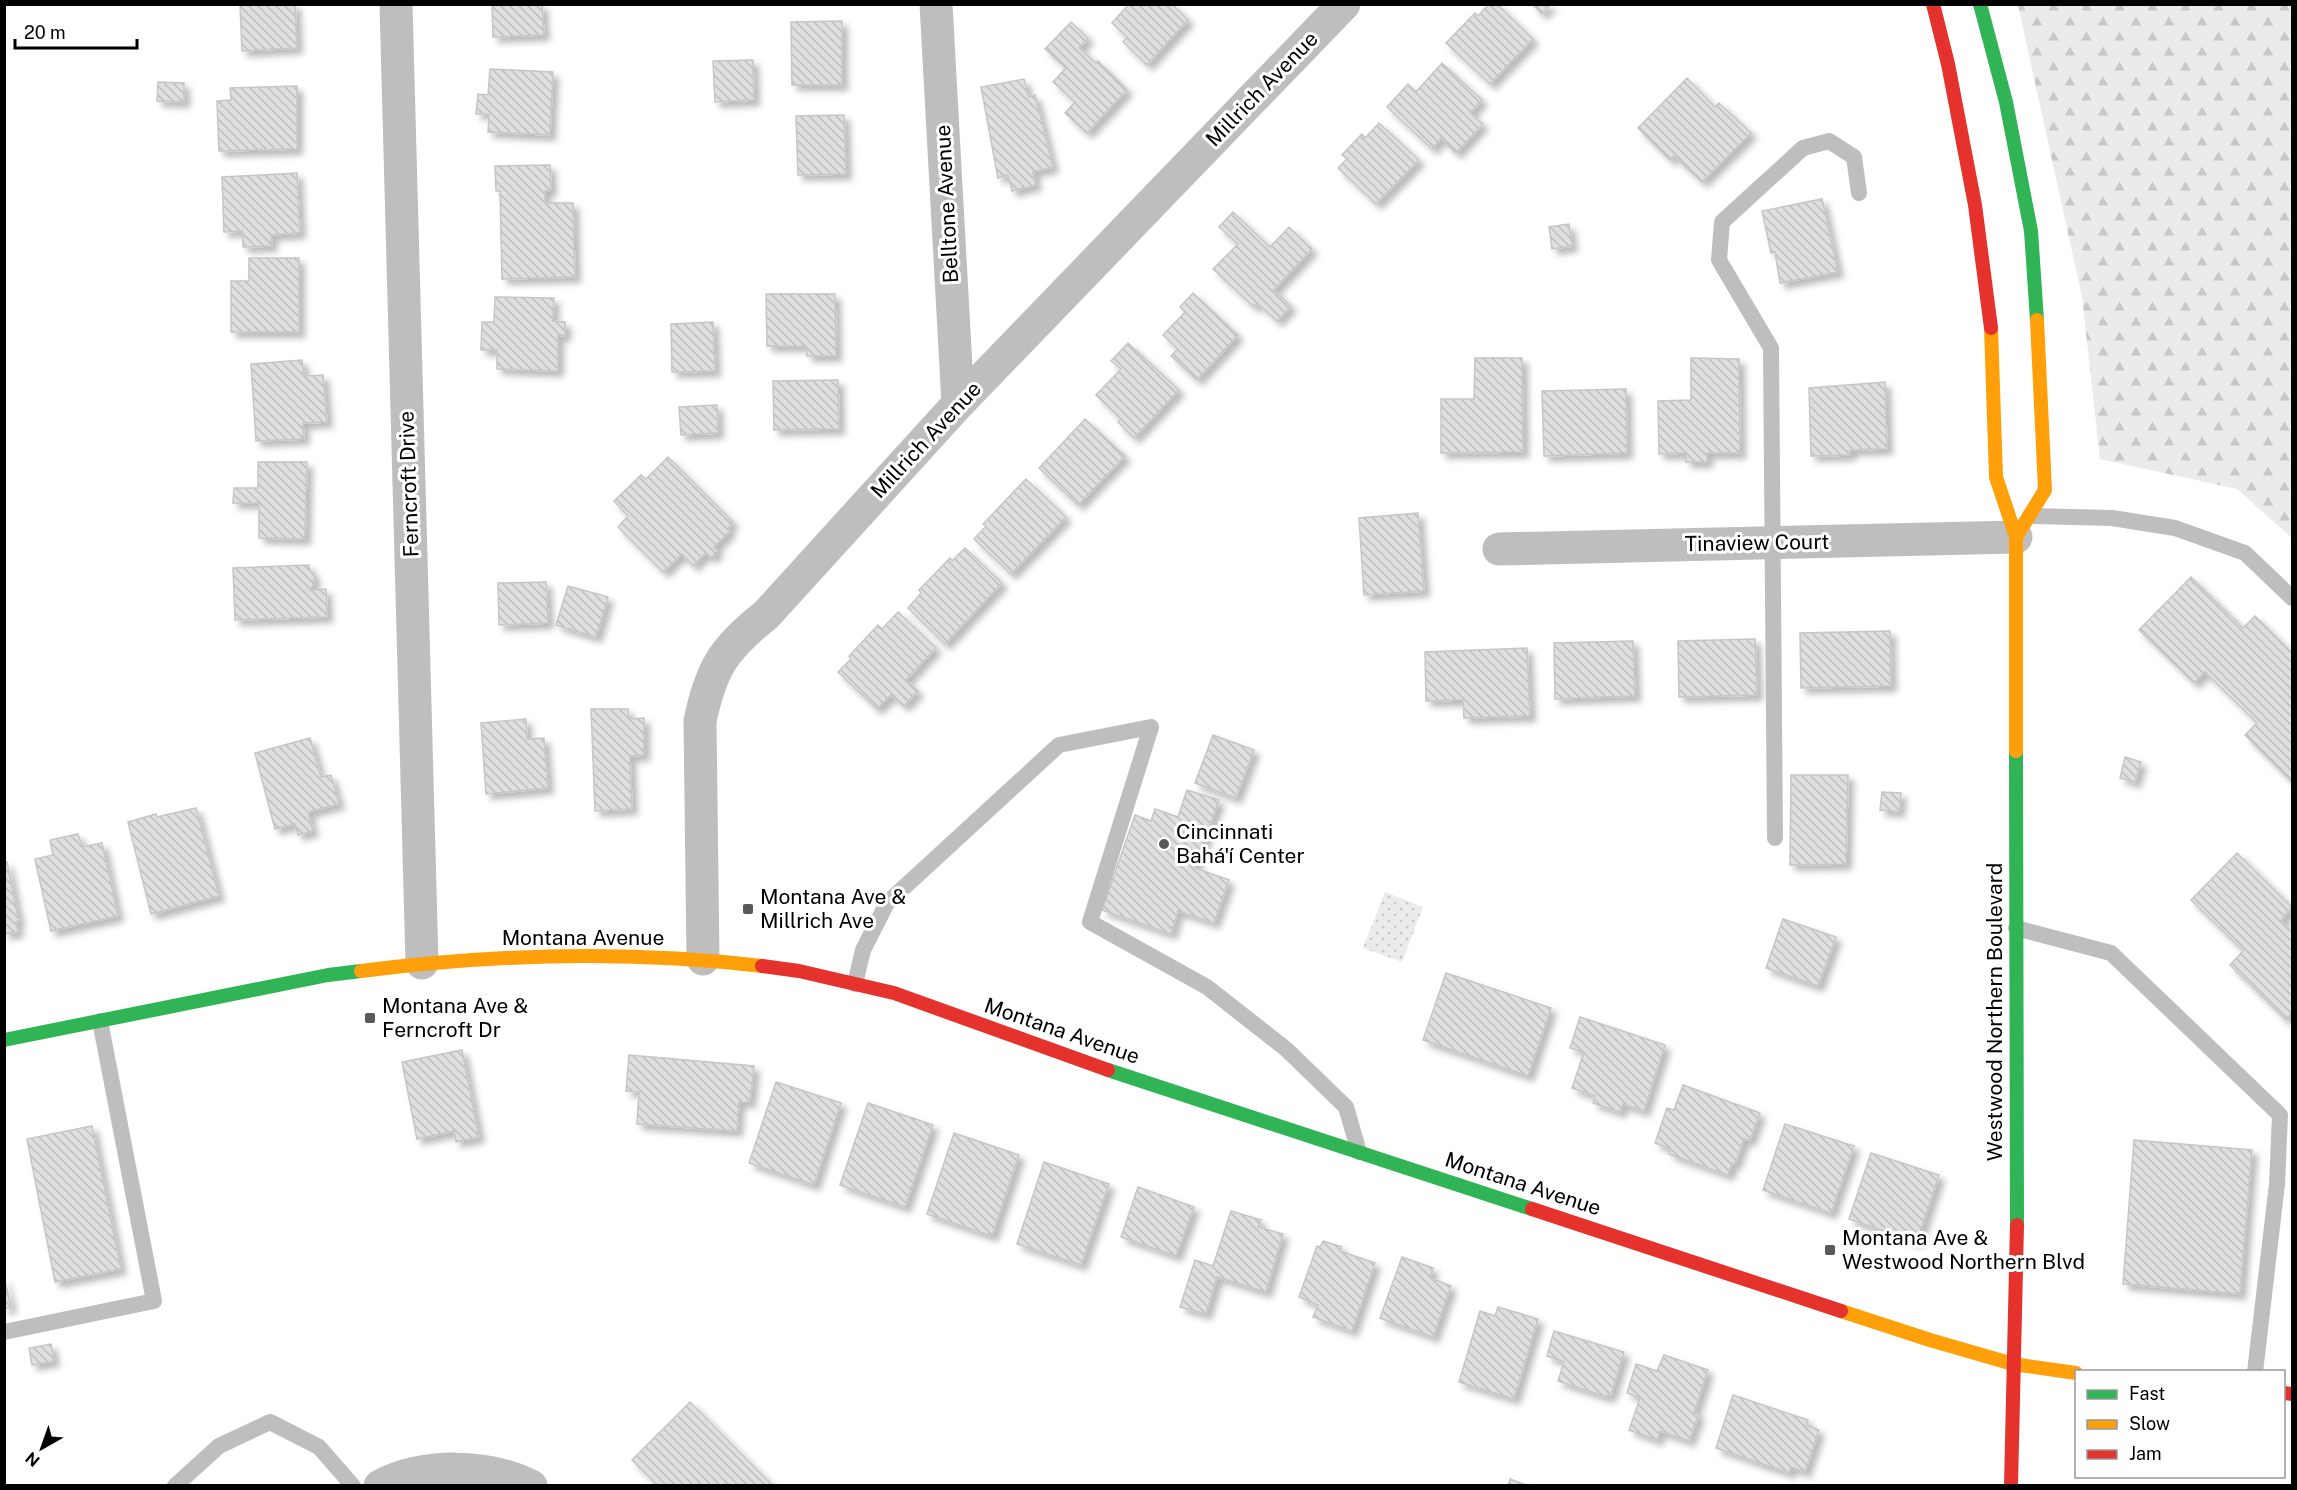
<svg xmlns="http://www.w3.org/2000/svg" width="2297" height="1490" viewBox="0 0 2297 1490" font-family="'Public Sans',sans-serif">
<style>
.forest{fill:url(#forest-firs)}
.garden{fill:url(#garden-dots)}
.building{fill:url(#building-back-hatch);stroke:#c6c6c6;stroke-width:1.5;filter:url(#shadow)}
.lines{fill:none;stroke-linecap:round;stroke-linejoin:round}
.lane{stroke:#bebebe;stroke-width:16}
.street{stroke:#bebebe;stroke-width:33}
.fast{stroke:#30b455;stroke-width:14}
.slow{stroke:#ff9f0a;stroke-width:14}
.jam{stroke:#e5322d;stroke-width:14}
.poi-dot{fill:#595959;stroke:#fff;stroke-width:2}
.labels{text-anchor:middle;stroke-width:6;stroke-linejoin:round;paint-order:stroke}
.street-label{font-size:21px;fill:#000;stroke:#fff}
.poi-label{font-size:21px;fill:#000;stroke:#fff;text-anchor:start}
</style>
<defs>
<pattern id="forest-firs" width="22" height="20" patternUnits="userSpaceOnUse" patternTransform="scale(1.5)"><rect width="22" height="20" fill="#ebebeb"/><path d="M5 1l3.5 6h-7zM16 11l3.5 6h-7z" fill="#c8c8c8"/></pattern>
<pattern id="garden-dots" width="8" height="8" patternUnits="userSpaceOnUse" patternTransform="scale(1.5)"><rect width="8" height="8" fill="#ebebeb"/><path d="M2 2h.1M6 6h.1" fill="none" stroke="#c8c8c8" stroke-width="1.8" stroke-linecap="round"/></pattern>
<pattern id="building-back-hatch" width="6" height="6" patternUnits="userSpaceOnUse" patternTransform="scale(1.5)"><rect width="6" height="6" fill="#dfdfdf"/><path d="M-1 5l2 2M0 0l6 6M5-1l2 2" fill="none" stroke="#bebebe"/></pattern>
<filter id="shadow"><feDropShadow dx="5.5" dy="5.5" stdDeviation="3" flood-color="#0004"/></filter>
</defs>
<rect width="100%" height="100%" fill="#fff"/>
<!-- forest -->
<path class="forest" d="M2018,5H2292V538L2237,489L2100,459L2082,297Z"/>
<!-- garden -->
<path class="garden" d="M1385,892L1423,907L1402,962L1363,948Z"/>
<!-- building -->
<path class="building" d="M240,4H295L297,48L242,51Z
M492,4H542L544,35L493,37Z
M1129,4H1172L1188,20L1147,65L1123,42L1127,37L1112,23Z
M1489,4H1497L1533,39L1490,84L1446,43L1475,13L1478,16Z
M1532,4H1551L1542,14Z
M842,21V85H792L791,22Z
M1071,22L1088,38L1079,48L1096,63L1098,61L1127,90L1087,133L1065,113L1075,102L1053,82L1066,68L1045,49Z
M753,60L754,100L715,102L713,61Z
M1442,63L1482,100L1470,113L1483,124L1456,153L1441,138L1432,149L1387,107L1408,84L1416,92Z
M490,69L553,72L550,135L488,132L489,114H476L478,94L488,95Z
M1687,78L1715,107L1719,103L1751,133L1702,182L1674,156L1670,160L1638,128Z
M1024,79L1029,97L1035,95L1053,167L1033,172L1036,185L1012,191L1008,175L998,178L981,87Z
M158,82L184,83V102L157,101Z
M297,86V149L219,151L217,101L231,100L230,88Z
M844,115L846,174L798,175L796,116Z
M1379,123L1419,160L1376,204L1338,168L1347,159L1342,155L1362,134L1365,138Z
M550,165L551,190L545,191V203H573L575,277L502,279L500,191H496L495,166Z
M297,173L300,233L271,235L272,246L243,247V231L224,232L222,177Z
M1822,199L1838,272L1780,283L1775,252L1771,253L1762,211Z
M1233,212L1270,247L1289,227L1312,249L1274,290L1291,306L1277,321L1257,303L1254,307L1213,269L1238,244L1219,227Z
M1569,224L1572,246L1552,249L1549,227Z
M249,258H299V332H231V281H249Z
M1193,293L1238,335L1197,380L1171,356L1178,349L1163,335L1185,312L1180,307Z
M766,294H835L836,356H807L806,346H767Z
M495,297L554,298L553,321L565,322V336L558,335V371L497,369V350H481L482,322H494Z
M713,322L715,371L672,372L671,324Z
M1128,343L1179,390L1134,438L1118,422L1121,419L1096,395L1121,369L1111,361Z
M1475,358H1522L1523,452L1441,453V399H1474Z
M1691,358L1739,359L1740,453H1707V462H1686V453L1659,454L1658,401L1691,400Z
M302,360L304,376L323,375L327,422L303,423L304,439L256,441L251,364Z
M838,380L839,429L774,430L773,381Z
M1885,382L1887,449L1850,450V455L1811,456L1809,388Z
M1626,389L1627,453L1544,456L1542,391Z
M717,405L718,433L681,435L679,407Z
M1085,419L1125,456L1078,505L1039,468Z
M668,457L733,522L727,529L730,531L714,547L718,551L711,558L706,553L693,566L682,554L663,572L618,527L628,516L614,501L641,475L646,479Z
M258,462H307L305,539L259,538V503H233L234,488H258Z
M1026,479L1066,517L1011,574L974,539L986,526L983,524Z
M1418,513L1424,591L1364,595L1359,518Z
M965,548L1002,583L945,644L908,608L921,593L919,590L950,558L952,561Z
M309,565L310,571L314,574V584L310,590L326,589L327,617L235,620L233,568Z
M2191,577L2243,628L2255,616L2292,653V782L2245,735L2257,723L2205,672L2194,683L2139,630Z
M546,582L548,623L499,625L498,583Z
M568,586L608,597L596,637L556,625Z
M898,612L936,648L906,680L918,691L904,706L891,695L877,709L838,672L851,659L849,656L878,625L882,629Z
M1890,631L1891,686L1801,688L1800,633Z
M1755,639L1757,695L1679,697L1678,641Z
M1633,641L1635,696L1555,699L1554,643Z
M1527,648L1530,716L1464,718L1463,700L1426,701L1425,652Z
M591,709H628L629,719L644,718V755L630,756L632,809L595,811Z
M526,719L527,739L544,738L548,788L486,794L481,723Z
M1213,735L1254,750L1236,798L1195,783Z
M310,738L321,777L331,775L339,804L308,812L313,831L298,835L295,824L275,829L255,753Z
M2125,757L2141,762L2135,782L2120,778Z
M1791,775H1848L1846,864L1790,865Z
M1187,790L1219,800L1195,868L1229,880L1214,923L1178,911L1171,934L1102,910L1135,815L1151,821L1155,809L1178,817Z
M1882,792L1901,793L1899,812L1880,810Z
M196,808L219,896L151,914L128,822L156,814L157,817Z
M78,834L82,847L102,843L118,916L51,931L35,859L53,855L50,840Z
M2237,853L2292,907L2281,921L2292,932V1013L2286,1020L2230,965L2243,951L2191,900Z
M7,862L19,922H16L18,932L4,934V863Z
M1783,919L1836,937L1818,986L1766,968Z
M1446,973L1551,1008L1528,1076L1423,1040Z
M1580,1017L1665,1045L1644,1111L1623,1104L1620,1112L1593,1103L1595,1096L1572,1088L1584,1052L1570,1048Z
M462,1050L479,1137L456,1142L454,1131L417,1139L402,1062Z
M629,1055L754,1066L750,1102H739L737,1131L637,1124L639,1092L626,1091Z
M776,1082L841,1103L814,1185L749,1163Z
M1683,1085L1760,1113L1750,1140L1744,1139L1735,1164L1732,1163L1728,1175L1669,1154L1671,1149L1655,1143L1667,1108L1674,1110Z
M868,1103L933,1125L905,1207L840,1185Z
M1785,1124L1854,1146L1831,1213L1763,1190Z
M92,1126L121,1269L55,1282L27,1139Z
M954,1133L1019,1155L992,1236L927,1214Z
M2134,1140L2252,1150L2240,1294L2123,1284Z
M1871,1153L1939,1175L1917,1242L1849,1219Z
M1044,1162L1109,1184L1081,1265L1017,1244Z
M1138,1187L1194,1207L1176,1256L1121,1237Z
M1231,1211L1261,1220L1258,1227L1283,1234L1266,1292L1217,1277L1206,1314L1180,1307L1195,1260L1213,1266Z
M1323,1241L1342,1247L1340,1251L1375,1263L1352,1331L1313,1317L1318,1305L1299,1297L1317,1246L1320,1247Z
M1402,1257L1433,1268L1430,1278L1451,1286L1433,1337L1380,1318Z
M4,1277L11,1307L4,1309Z
M1498,1307L1538,1319L1514,1399L1459,1382L1480,1311L1495,1316Z
M1554,1331L1624,1352L1611,1395L1608,1394L1607,1397L1558,1381L1564,1362L1547,1356Z
M51,1344L54,1361L32,1365L29,1348Z
M1664,1355L1708,1370L1694,1413L1699,1414L1689,1441L1660,1431L1657,1440L1629,1430L1640,1398L1627,1393L1636,1364L1657,1371Z
M1733,1395L1808,1420L1806,1425L1819,1430L1805,1472L1791,1467L1789,1473L1716,1448Z
M690,1402L773,1486H658L632,1460Z
M1510,1479L1528,1486H1508Z"/>
<g class="lines">
<!-- lane -->
<path class="lane" d="M2030,516L2112,518L2175,528L2245,553L2292,598
M1775,838L1771,348L1719,260L1722,222L1803,148L1829,141L1854,157L1859,193
M2016,928L2111,953L2280,1115L2277,1184L2255,1372
M855,984L863,950L887,903L1059,745L1151,727L1090,922L1207,987L1286,1049L1346,1107L1359,1152
M4,1332L154,1301L100,1021
M175,1486L219,1446L270,1422L319,1447L353,1486"/>
<!-- street -->
<path class="street" d="M396,4L422,963
M936,4L958,404
M1499,549L2016,537
M703,959L700,721C711,668 724,648 766,615L958,404L1344,4
M380,1486C424,1463 487,1464 531,1486"/>
<!-- fast -->
<path class="fast" d="M1980,4L2006,102L2031,231L2037,320
M2016,751L2017,1225
M4,1040L328,975L361,971
M1108,1070L1532,1209"/>
<!-- slow -->
<path class="slow" d="M1991,328L1996,477L2016,537V751
M2016,537L2045,490L2037,320
M361,971C494,954 629,950 762,966
M1841,1311L1930,1340L2013,1364L2076,1373"/>
<!-- jam -->
<path class="jam" d="M1933,4L1948,64L1975,205L1991,328
M762,966L799,971L894,993L1108,1070
M1532,1209L1841,1311
M2284,1393L2292,1394
M2011,1486L2017,1225"/>
</g>
<!-- markers -->
<g class="poi-dot">
<circle cx="1164" cy="844" r="6"/>
<rect x="742" y="903" width="12" height="12" rx="3"/>
<rect x="364" y="1012" width="12" height="12" rx="3"/>
<rect x="1824" y="1244" width="12" height="12" rx="3"/>
</g>
<g class="labels">
<!-- street labels -->
<g class="street-label">
<text transform="translate(1262 89) rotate(-46)" y="7">Millrich Avenue</text>
<text transform="translate(947 204) rotate(-93)" y="7">Belltone Avenue</text>
<text transform="translate(926 440) rotate(-47)" y="7">Millrich Avenue</text>
<text transform="translate(409 484) rotate(-92)" y="7">Ferncroft Drive</text>
<text transform="translate(1757 543) rotate(-1)" y="7">Tinaview Court</text>
<text x="583" y="945">Montana Avenue</text>
<text transform="translate(1995 1012) rotate(-90)" y="7">Westwood Northern Boulevard</text>
<text transform="translate(1062 1031) rotate(19)" y="7">Montana Avenue</text>
<text transform="translate(1523 1184) rotate(18)" y="7">Montana Avenue</text>
</g>
<!-- poi labels -->
<g class="poi-label">
<text x="1176" y="839">Cincinnati<tspan x="1176" dy="24">Bahá'í Center</tspan></text>
<text x="760" y="904">Montana Ave &amp;<tspan x="760" dy="24">Millrich Ave</tspan></text>
<text x="382" y="1013">Montana Ave &amp;<tspan x="382" dy="24">Ferncroft Dr</tspan></text>
<text x="1842" y="1245">Montana Ave &amp;<tspan x="1842" dy="24">Westwood Northern Blvd</tspan></text>
</g>
</g>
<!-- border -->
<rect width="2297" height="1490" fill="none" stroke="#000000" stroke-width="12"/>
<!-- legend -->
<rect x="2075" y="1370" width="210" height="108" fill="#ffffff" stroke="#999999" stroke-width="1.5"/>
<rect x="2087" y="1390" width="30" height="9" fill="#30b455" stroke="#999999" stroke-width="1.5"/>
<text x="2129" y="1400" font-size="18" fill="#000000">Fast</text>
<rect x="2087" y="1420" width="30" height="9" fill="#ff9f0a" stroke="#999999" stroke-width="1.5"/>
<text x="2129" y="1430" font-size="18" fill="#000000">Slow</text>
<rect x="2087" y="1450" width="30" height="9" fill="#e5322d" stroke="#999999" stroke-width="1.5"/>
<text x="2129" y="1460" font-size="18" fill="#000000">Jam</text>
<!-- north arrow -->
<g transform="translate(42 1448) rotate(220)" stroke="#ffffff" stroke-width="4.5" paint-order="stroke">
<path d="M0-4.5L10 22L0 15L-10 22Z" fill="#000000"/>
<text y="-9" font-size="16" font-weight="bold" text-anchor="middle" fill="#000000">N</text>
</g>
<!-- scale -->
<path d="M15 39v9h122v-9" fill="none" stroke="#000000" stroke-width="3"/>
<text x="24" y="39" font-size="18" fill="#000000" stroke="#ffffff" stroke-width="4.5" paint-order="stroke">20 m</text>
</svg>
